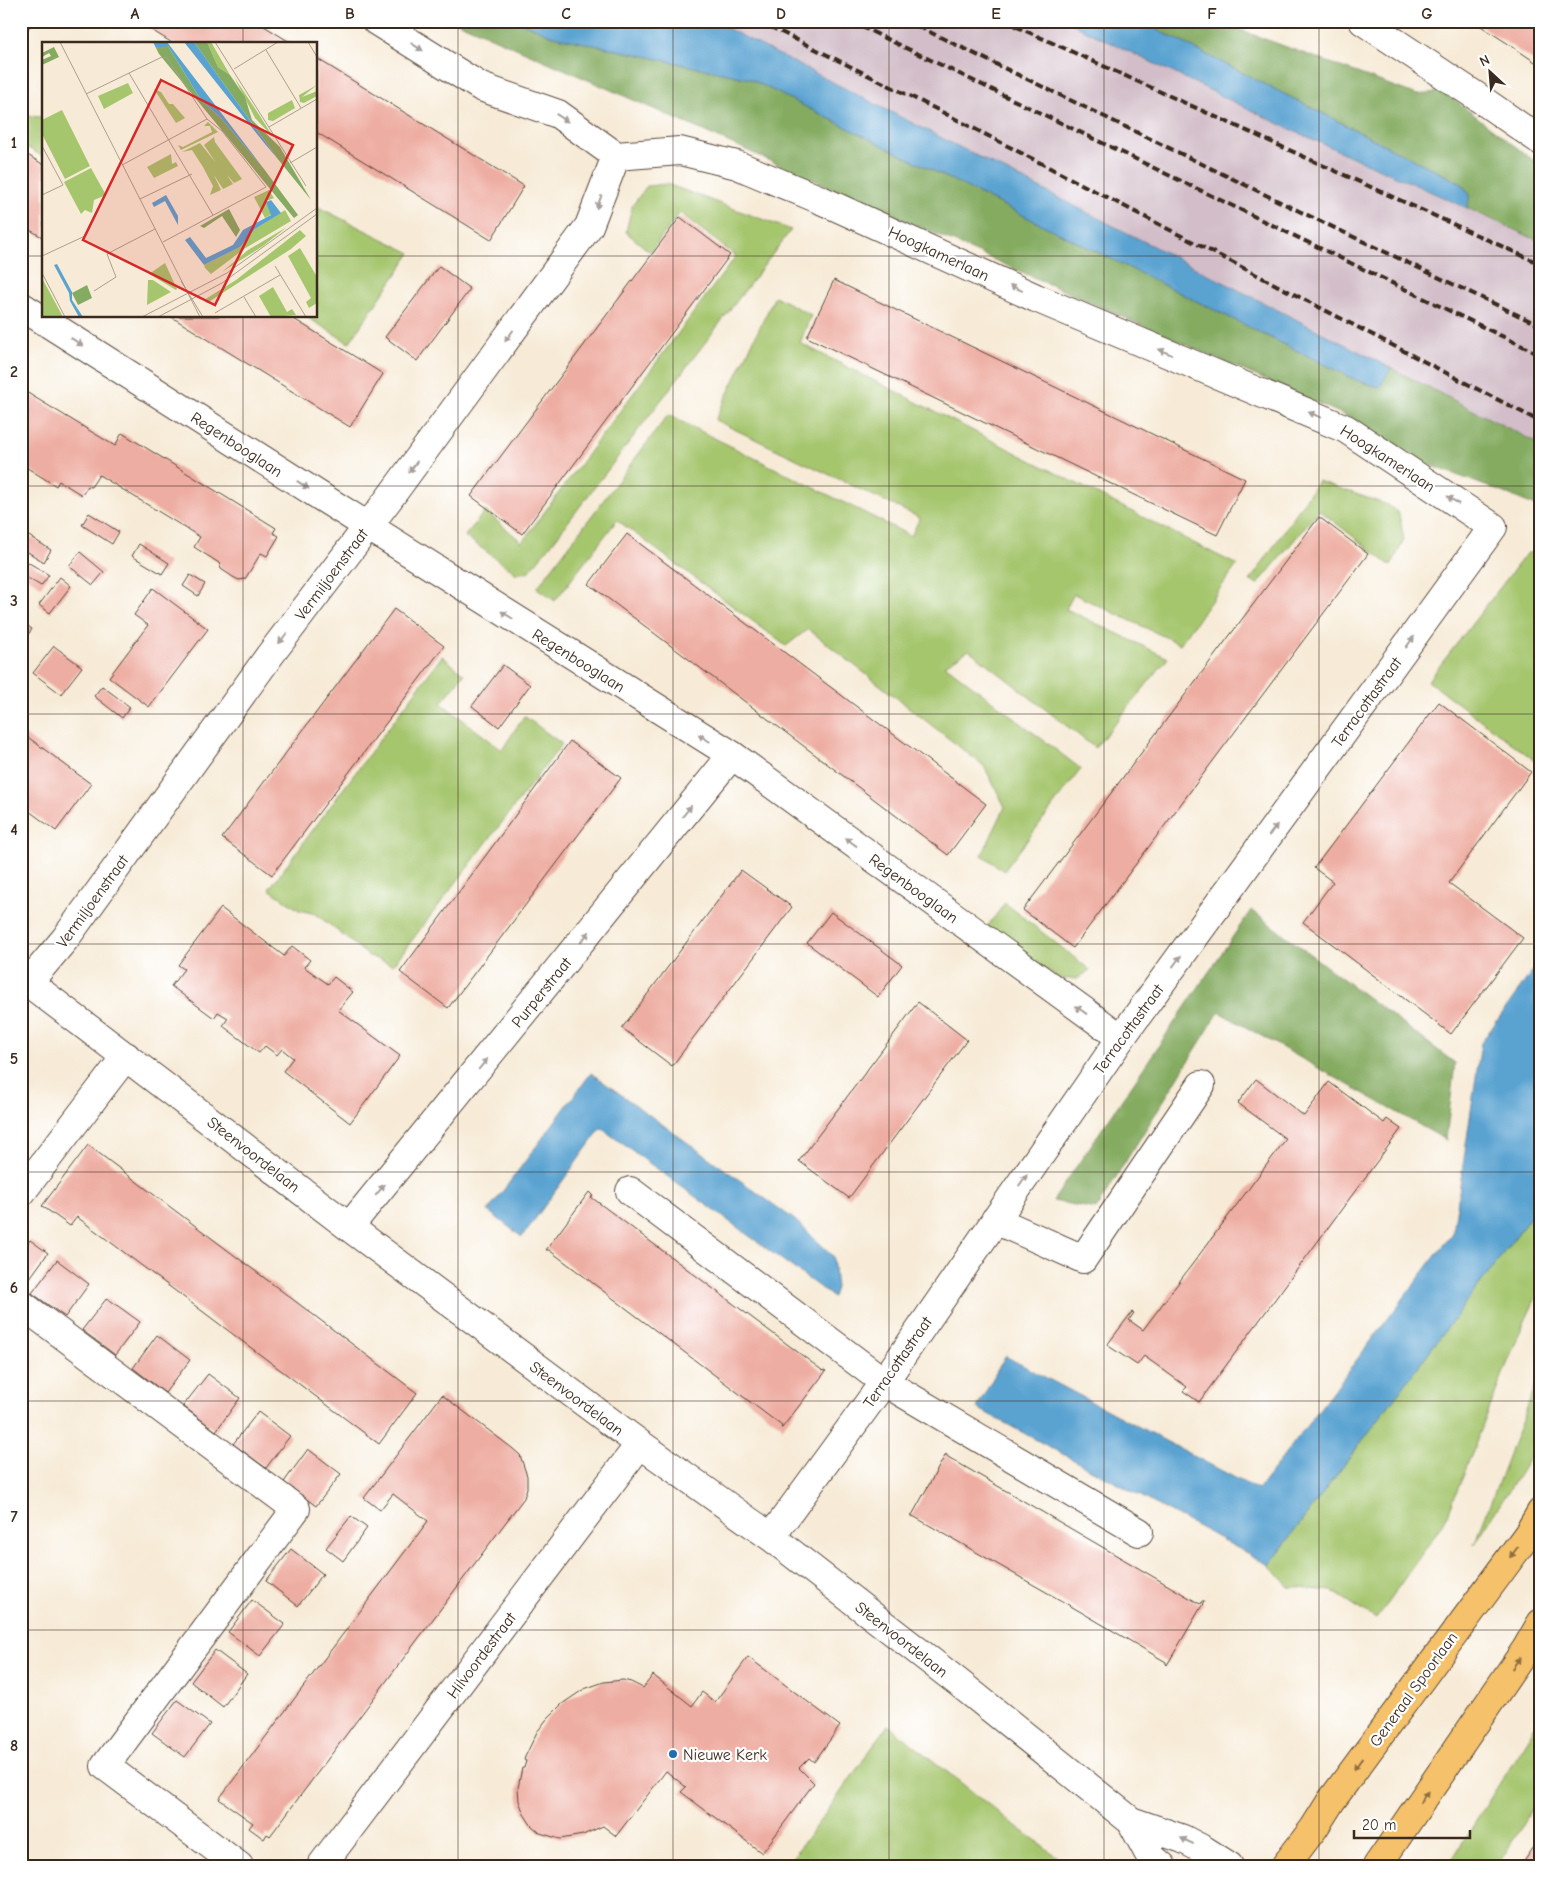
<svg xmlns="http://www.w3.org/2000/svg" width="1562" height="1887" viewBox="0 0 1562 1887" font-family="'Comic Neue',sans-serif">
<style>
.industrial{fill:#d2bdc8}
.green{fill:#a6c66e;stroke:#707846}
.forest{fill:#84ab61;stroke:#606a40}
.water{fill:#5aa3d1;stroke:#4a6678}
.building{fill:#eeada2}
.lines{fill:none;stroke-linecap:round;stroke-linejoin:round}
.minor-casing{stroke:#57473a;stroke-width:30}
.major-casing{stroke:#57473a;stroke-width:30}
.minor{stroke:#fff;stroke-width:28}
.major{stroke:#f5c16b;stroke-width:28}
.rail{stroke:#3b2a1e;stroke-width:4;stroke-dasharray:8 4;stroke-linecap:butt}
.oneway{fill:#a79f9a}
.oneway2{fill:#8f6e41}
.grid{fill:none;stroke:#3b2a1e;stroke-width:1;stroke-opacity:0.55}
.poi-dot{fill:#1f6fb2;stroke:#fff;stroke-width:2}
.labels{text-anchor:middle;stroke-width:4.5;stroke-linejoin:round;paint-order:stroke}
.street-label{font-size:16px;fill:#3b2a1e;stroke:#fff}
.poi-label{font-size:16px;fill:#3b2a1e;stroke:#fff;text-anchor:start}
.inset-road{fill:none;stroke:#ac9e8d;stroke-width:1}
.view{fill:#d62828;fill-opacity:0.15;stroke:#d62828;stroke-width:2.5}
.inset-edge{fill:none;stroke:#3b2a1e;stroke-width:2.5}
.neatline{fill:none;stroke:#3b2a1e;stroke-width:2}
.grid-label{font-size:16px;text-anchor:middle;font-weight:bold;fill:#3b2a1e}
</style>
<rect width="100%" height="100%" fill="#fff"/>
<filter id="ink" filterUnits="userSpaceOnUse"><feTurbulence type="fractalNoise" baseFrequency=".02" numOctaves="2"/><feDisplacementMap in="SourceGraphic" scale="10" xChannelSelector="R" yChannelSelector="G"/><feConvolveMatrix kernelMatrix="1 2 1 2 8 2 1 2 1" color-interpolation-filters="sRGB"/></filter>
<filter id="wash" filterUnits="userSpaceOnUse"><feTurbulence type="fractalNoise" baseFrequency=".0096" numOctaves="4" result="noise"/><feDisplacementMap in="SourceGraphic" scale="20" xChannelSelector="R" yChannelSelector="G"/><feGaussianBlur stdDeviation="1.12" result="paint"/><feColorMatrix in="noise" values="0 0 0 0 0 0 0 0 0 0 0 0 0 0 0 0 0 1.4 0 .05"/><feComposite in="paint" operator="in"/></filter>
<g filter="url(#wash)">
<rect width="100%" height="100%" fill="#f7ebd7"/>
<!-- industrial -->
<path class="industrial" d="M713,21H1066L1292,130L1541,242V445Z"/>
<!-- green -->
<path class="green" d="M21,116L44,117V157L21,144Z
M667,184L791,230L549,547L528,572L517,574L465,536L485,511L522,542L736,256L680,213L650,252L626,232L632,206L647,186Z
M316,206L411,253L349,343L305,316H316Z
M775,296L811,315L800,343L1237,565L1180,644L1074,594L1066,609L1168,658L1095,748L969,650L945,665L1081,769L1004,871L982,855L1005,807L984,766L808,629L786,646L617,520L555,601L537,588L668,415L911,536L920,518L715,420Z
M1318,481L1388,505L1399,514L1404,540L1391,566L1319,510L1258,584L1250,581Z
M1541,549V765L1428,681L1526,554Z
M442,656L464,674L441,703L502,750L524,716L562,744L393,965L369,956L316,914L299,910L269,889Z
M1005,903L1090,970L1077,979H1060L986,928Z
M1541,1180V1287L1518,1336L1448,1514L1433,1538L1376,1619L1332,1591L1289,1587L1269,1565L1531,1216Z
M1541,1373V1440L1474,1545C1497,1488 1517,1430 1541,1373Z
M1541,1717V1796L1497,1866H1448Z
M888,1725L1008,1820L1070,1866H786L828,1810Z"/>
<!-- forest -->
<path class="forest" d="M455,21H518L553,36L750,79L988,198L1358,381L1380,387L1391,368L1541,445V508L1499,491L1425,463L1351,418Z
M1140,21H1216L1417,95L1443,91L1541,166V242L1467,208L1470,195L1462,184Z
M1251,910L1455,1063L1446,1140L1219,1012L1096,1209L1053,1201Z"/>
<!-- water -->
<path class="water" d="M518,21H713L1391,368L1380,387L1358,381L988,198L750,79L553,36Z
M1066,21H1140L1462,184L1470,195L1467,208L1292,130Z
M1541,959V1180L1531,1216L1269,1565L977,1408L1005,1356L1258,1490L1453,1233L1481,1043Z
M591,1073L795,1220L833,1256L836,1288L833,1297L601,1128L522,1237L488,1211Z"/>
<g id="blocks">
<!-- building -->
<path class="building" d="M21,21L30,26L21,40Z
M137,21H256L293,44H174Z
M1473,21H1541V66L1507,43Z
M316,58L524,186L491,240L316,132Z
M21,151L44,165V238L21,225Z
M680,217L730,255L522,534L471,496Z
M439,266L470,289L417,361L385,337Z
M834,280L1245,479L1217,535L807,337Z
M170,316H289L383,374L350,427Z
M21,389L115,446L122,433L276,528L273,533L279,536L267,556L261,553L245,579L239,580L233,577L221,569L219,563L194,547L200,537L99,475L91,487L88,486L82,495L59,481L56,486L21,464Z
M89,513L119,532L112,544L82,525Z
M1319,517L1368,554L1073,948L1023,910Z
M21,531L51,550L44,562L21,548Z
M627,534L986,804L948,855L589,584Z
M139,544L169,563L162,574L132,556Z
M80,552L104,572L93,585L69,566Z
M21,558L49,575L41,586L21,574Z
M190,575L205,584L198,596L183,586Z
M60,577L71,586L50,613L39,605Z
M153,588L208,629L149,707L109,677L148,625L134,615Z
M394,609L444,646L272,875L222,838Z
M21,621L32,629L24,640L21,638Z
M54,646L82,667L61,694L33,673Z
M503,665L530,685L499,727L472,706Z
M102,686L130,707L122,718L94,696Z
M1439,702L1531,772L1449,883L1523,938L1451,1034L1303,922L1333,882L1314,868Z
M21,732L91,784L56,831L21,805Z
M570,741L621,778L448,1008L400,972Z
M1541,776V787L1535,783Z
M741,870L792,907L672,1066L622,1028Z
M221,908L284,956L292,946L310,960L304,967L328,984L334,977L353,992L338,1010L400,1056L350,1123L283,1071L293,1058L282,1049L277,1055L265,1046L259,1053L223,1026L228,1018L218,1012L214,1018L171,986L184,969L178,965Z
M831,912L902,965L878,997L807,943Z
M918,1002L967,1040L849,1198L799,1161Z
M1256,1079L1304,1116L1329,1082L1384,1123L1387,1119L1401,1129L1199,1402L1183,1391L1187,1387L1144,1356L1137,1365L1107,1345L1132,1312L1134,1313L1129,1320L1143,1330L1286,1139L1238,1103Z
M88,1145L417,1393L379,1444L77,1217L70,1226L42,1206Z
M589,1192L593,1196L591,1197L823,1371L824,1370L826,1371L782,1428H781L782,1426L549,1250H546Z
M30,1240L48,1253L24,1286L21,1284V1251Z
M57,1260L89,1284L65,1317L32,1293Z
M107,1298L140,1322L115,1355L82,1330Z
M157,1335L190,1360L165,1393L133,1368Z
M208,1374L240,1398L216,1431L183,1406Z
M442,1395L512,1448L520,1455L527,1476V1488L524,1498L270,1836L267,1834L264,1839L249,1828L253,1823L219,1799L428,1521L393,1494L380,1510L364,1498Z
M258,1412L290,1436L266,1468L233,1444Z
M308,1449L341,1474L316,1506L284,1482Z
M946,1454L948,1457L1200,1604L1201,1602H1204L1167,1665L1166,1664V1662L1081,1612L913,1516L911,1517Z
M351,1516L367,1528L343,1561L326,1548Z
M291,1549L323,1574L298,1606L266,1581Z
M252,1600L285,1624L260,1656L228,1632Z
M215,1650L247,1674L223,1707L191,1682Z
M748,1657L840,1726L814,1762L809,1758L799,1768L814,1783L762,1853L681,1792L686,1787L666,1771L616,1836L603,1826L583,1835L560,1839L540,1833L531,1825L524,1814L519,1801L518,1788L522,1768H524L526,1761L524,1760L525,1757L537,1732L547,1719L562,1704L584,1689L604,1682L623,1680L631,1682L643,1688L653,1675L692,1706L702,1692L715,1702Z
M177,1700L210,1724L185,1757L152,1733Z
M1541,1835V1866H1520Z"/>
</g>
</g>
<g filter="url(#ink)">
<use href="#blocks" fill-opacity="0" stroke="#57473a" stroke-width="1"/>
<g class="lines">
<!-- minor casing -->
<g class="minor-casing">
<path id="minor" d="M376,21L481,87L558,114L616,156L680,151L737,165L821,200L1036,298L1346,429L1493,527L1121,1038L884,1382L771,1537
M1363,21L1482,100L1541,141
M21,306L323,498L732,755L1121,1038
M21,977L349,1227L640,1444L771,1537L959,1683L1131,1821L1183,1839L1204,1850L1229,1866
M28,983L65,939L270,655L388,500L589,226L616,156
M630,1191L884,1382L1139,1532
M21,1193L126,1056
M995,1220L1083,1259L1201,1085
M349,1227L732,755
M21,1304L296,1509L105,1766L239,1866
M1131,1821L1150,1856L1162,1866
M321,1866L640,1444"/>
</g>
<!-- major casing -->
<g class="major-casing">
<path id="major" d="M1285,1866L1314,1828L1331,1801L1528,1534L1541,1512
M1377,1866L1526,1649L1541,1623"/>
</g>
<!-- minor -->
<use href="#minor" class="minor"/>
<!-- major -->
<use href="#major" class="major"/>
<!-- rail -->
<path class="rail" d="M759,21L942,112L1541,422
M850,21L1541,355
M907,21L1299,211L1541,326
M1004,21L1541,264"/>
</g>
<!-- one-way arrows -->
<defs><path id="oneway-solid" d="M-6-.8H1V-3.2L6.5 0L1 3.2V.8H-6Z" transform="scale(1.25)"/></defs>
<g class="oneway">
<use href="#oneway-solid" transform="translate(417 47) rotate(32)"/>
<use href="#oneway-solid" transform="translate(562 118) rotate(33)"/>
<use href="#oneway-solid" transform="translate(599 202) rotate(111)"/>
<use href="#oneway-solid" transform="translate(1016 288) rotate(-155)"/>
<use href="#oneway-solid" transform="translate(509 336) rotate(126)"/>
<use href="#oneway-solid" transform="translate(77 342) rotate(33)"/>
<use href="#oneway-solid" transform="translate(1165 352) rotate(-157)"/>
<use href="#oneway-solid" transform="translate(1315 415) rotate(-157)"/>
<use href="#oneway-solid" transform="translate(413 467) rotate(126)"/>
<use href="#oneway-solid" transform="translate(303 485) rotate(33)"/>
<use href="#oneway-solid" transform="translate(1453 500) rotate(-146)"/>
<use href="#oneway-solid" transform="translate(507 615) rotate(-148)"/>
<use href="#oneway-solid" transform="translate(283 638) rotate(127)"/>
<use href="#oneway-solid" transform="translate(1410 642) rotate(-54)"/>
<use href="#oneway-solid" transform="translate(704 738) rotate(-148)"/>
<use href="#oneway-solid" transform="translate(687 811) rotate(-51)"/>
<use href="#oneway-solid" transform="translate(1273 830) rotate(-54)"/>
<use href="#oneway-solid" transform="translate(851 842) rotate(-144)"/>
<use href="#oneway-solid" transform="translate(585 937) rotate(-51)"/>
<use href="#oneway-solid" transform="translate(1177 961) rotate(-54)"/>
<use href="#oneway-solid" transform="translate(1081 1010) rotate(-144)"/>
<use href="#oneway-solid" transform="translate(483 1064) rotate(-51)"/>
<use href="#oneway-solid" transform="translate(1023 1180) rotate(-55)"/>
<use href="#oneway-solid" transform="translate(380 1190) rotate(-51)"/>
<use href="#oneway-solid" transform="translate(1187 1841) rotate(-155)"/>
</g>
<g class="oneway2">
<use href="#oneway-solid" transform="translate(1514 1552) rotate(127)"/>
<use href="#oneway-solid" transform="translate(1516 1663) rotate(-55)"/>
<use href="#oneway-solid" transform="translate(1358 1764) rotate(126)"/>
<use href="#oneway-solid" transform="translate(1424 1797) rotate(-55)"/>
</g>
</g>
<!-- grid -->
<path class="grid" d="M243,21V44M458,21V1866M673,21V1866M889,21V1866M1104,21V1866M1319,21V1866M21,256H44M316,256H1541M243,316V1866M21,486H1541M21,714H1541M21,944H1541M21,1172H1541M21,1401H1541M21,1630H1541"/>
<!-- markers -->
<circle class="poi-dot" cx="673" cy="1754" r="5"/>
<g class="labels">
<!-- street labels -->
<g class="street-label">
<text transform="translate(939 253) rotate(25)" y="6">Hoogkamerlaan</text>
<text transform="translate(237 444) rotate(33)" y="6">Regenbooglaan</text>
<text transform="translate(1388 458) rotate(33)" y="6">Hoogkamerlaan</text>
<text transform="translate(331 574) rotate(-53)" y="6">Vermiljoenstraat</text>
<text transform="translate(579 660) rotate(32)" y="6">Regenbooglaan</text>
<text transform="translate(1366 702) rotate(-54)" y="6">Terracottastraat</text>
<text transform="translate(914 888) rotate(36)" y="6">Regenbooglaan</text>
<text transform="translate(92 901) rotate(-54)" y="6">Vermiljoenstraat</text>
<text transform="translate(541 992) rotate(-51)" y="6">Purperstraat</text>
<text transform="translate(1128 1029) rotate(-54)" y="6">Terracottastraat</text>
<text transform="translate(254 1154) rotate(38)" y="6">Steenvoordelaan</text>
<text transform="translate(897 1362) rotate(-55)" y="6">Terracottastraat</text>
<text transform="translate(577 1398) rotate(37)" y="6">Steenvoordelaan</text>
<text transform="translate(902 1639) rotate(38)" y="6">Steenvoordelaan</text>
<text transform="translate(481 1655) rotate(-53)" y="6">Hilvoordestraat</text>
<text transform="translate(1413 1689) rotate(-54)" y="6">Generaal Spoorlaan</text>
</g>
<!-- poi labels -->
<g class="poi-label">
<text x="683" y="1760">Nieuwe Kerk</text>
</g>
</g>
<!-- overview -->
<g transform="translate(42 42)">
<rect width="275" height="275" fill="#f7ebd7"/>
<path d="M165,0H169L188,33L176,25ZM192,35L218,74L231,95L213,76ZM86,41L91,51L62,67L56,54ZM275,43L260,55L275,49V54L262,61L258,60L257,53ZM112,47L119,50L127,62H131L143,76L134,81ZM250,58L253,66L231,79L226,78V71ZM20,68L48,124L23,137L0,92V78ZM166,80L176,90L139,108L136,103L141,105L170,90L168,84H162ZM172,95L173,100L200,137L192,141L185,133L191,142L181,147L172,133L179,148L168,153L171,144L161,125L150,108L140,110L158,101L174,121L162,103ZM129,112L130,122L134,120L136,124L112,136L105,125ZM49,126L64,153L52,158L50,171L43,168L39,172L22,140ZM227,148L232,156L224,159L230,172L223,176L212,155ZM243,168L249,179L202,207L169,232L163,226L162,223L198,205L213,187ZM245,185L221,204L180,230L206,208ZM258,188L264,194L249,207L165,261L162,258L194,238ZM258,206L275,235V261L267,266L264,260L269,256L246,214ZM123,221L135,247L134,248L107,232ZM0,236L21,275H0ZM106,238H111L129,250L105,263ZM231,245L245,270L250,267L254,273L229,275L217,254Z" fill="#a6c66e"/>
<path d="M152,0H165L176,25L188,33L203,55L210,78L238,105L269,158L235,116ZM122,3L126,4L159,58L179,76L222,127L256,173L252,176L117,12L114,6ZM12,5L17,15L0,23V18L9,14L7,11L0,15V11ZM187,167L198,188L194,195L180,174L162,186L158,184ZM45,243L50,256L36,263L30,251Z" fill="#84ab61"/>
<path d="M111,0H125L222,127L179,76L159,58L126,4L114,6ZM142,0H152L235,116L223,102ZM124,153L136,174V183L123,159L112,165L110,161ZM229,158L239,171L213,187L198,205L162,223L143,198L148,195L164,216L191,203L201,188L229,173L224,160ZM15,222L30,250V258L41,275H37L28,259L27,251L12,223Z" fill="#5aa3d1"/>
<path class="inset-road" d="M18,0L158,275M173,0L264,144M266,0L275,15M224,8L259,66M192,27L236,0M87,31L171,173M44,52L120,15L125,16L165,77L180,89L224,145L121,200M227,85L275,57M0,104L21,143L0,153M248,121L275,105M80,123L165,77M98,157L150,132M0,214L43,194M233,224L264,275M0,231L23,275M139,239L161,275M52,249L74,235L65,212L113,187M202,255L214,275M173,271L238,233M100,275L185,231L275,166M116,275L180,241L275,172"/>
<path class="view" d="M119,38L251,103L173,263L41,198Z"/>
<rect width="275" height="275" class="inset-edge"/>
</g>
<!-- margin -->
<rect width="1562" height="1887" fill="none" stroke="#fff" stroke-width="55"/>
<!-- north arrow -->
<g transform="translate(1490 72) rotate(334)" stroke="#ffffff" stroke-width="4" paint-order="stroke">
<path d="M0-4L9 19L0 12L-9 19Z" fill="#3b2a1e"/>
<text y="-8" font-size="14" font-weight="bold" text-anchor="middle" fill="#3b2a1e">N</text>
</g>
<!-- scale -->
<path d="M1354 1830v8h116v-8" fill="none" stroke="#3b2a1e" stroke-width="2.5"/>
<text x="1362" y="1830" font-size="15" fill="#3b2a1e" stroke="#ffffff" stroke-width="4" paint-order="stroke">20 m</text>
<rect x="28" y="28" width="1506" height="1832" class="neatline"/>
<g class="grid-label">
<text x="135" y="19">A</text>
<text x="350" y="19">B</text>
<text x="566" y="19">C</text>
<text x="781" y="19">D</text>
<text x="996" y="19">E</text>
<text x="1212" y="19">F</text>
<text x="1427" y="19">G</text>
<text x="14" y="148">1</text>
<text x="14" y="377">2</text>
<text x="14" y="606">3</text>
<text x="14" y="835">4</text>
<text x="14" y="1064">5</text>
<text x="14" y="1293">6</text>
<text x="14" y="1522">7</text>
<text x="14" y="1751">8</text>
</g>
</svg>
